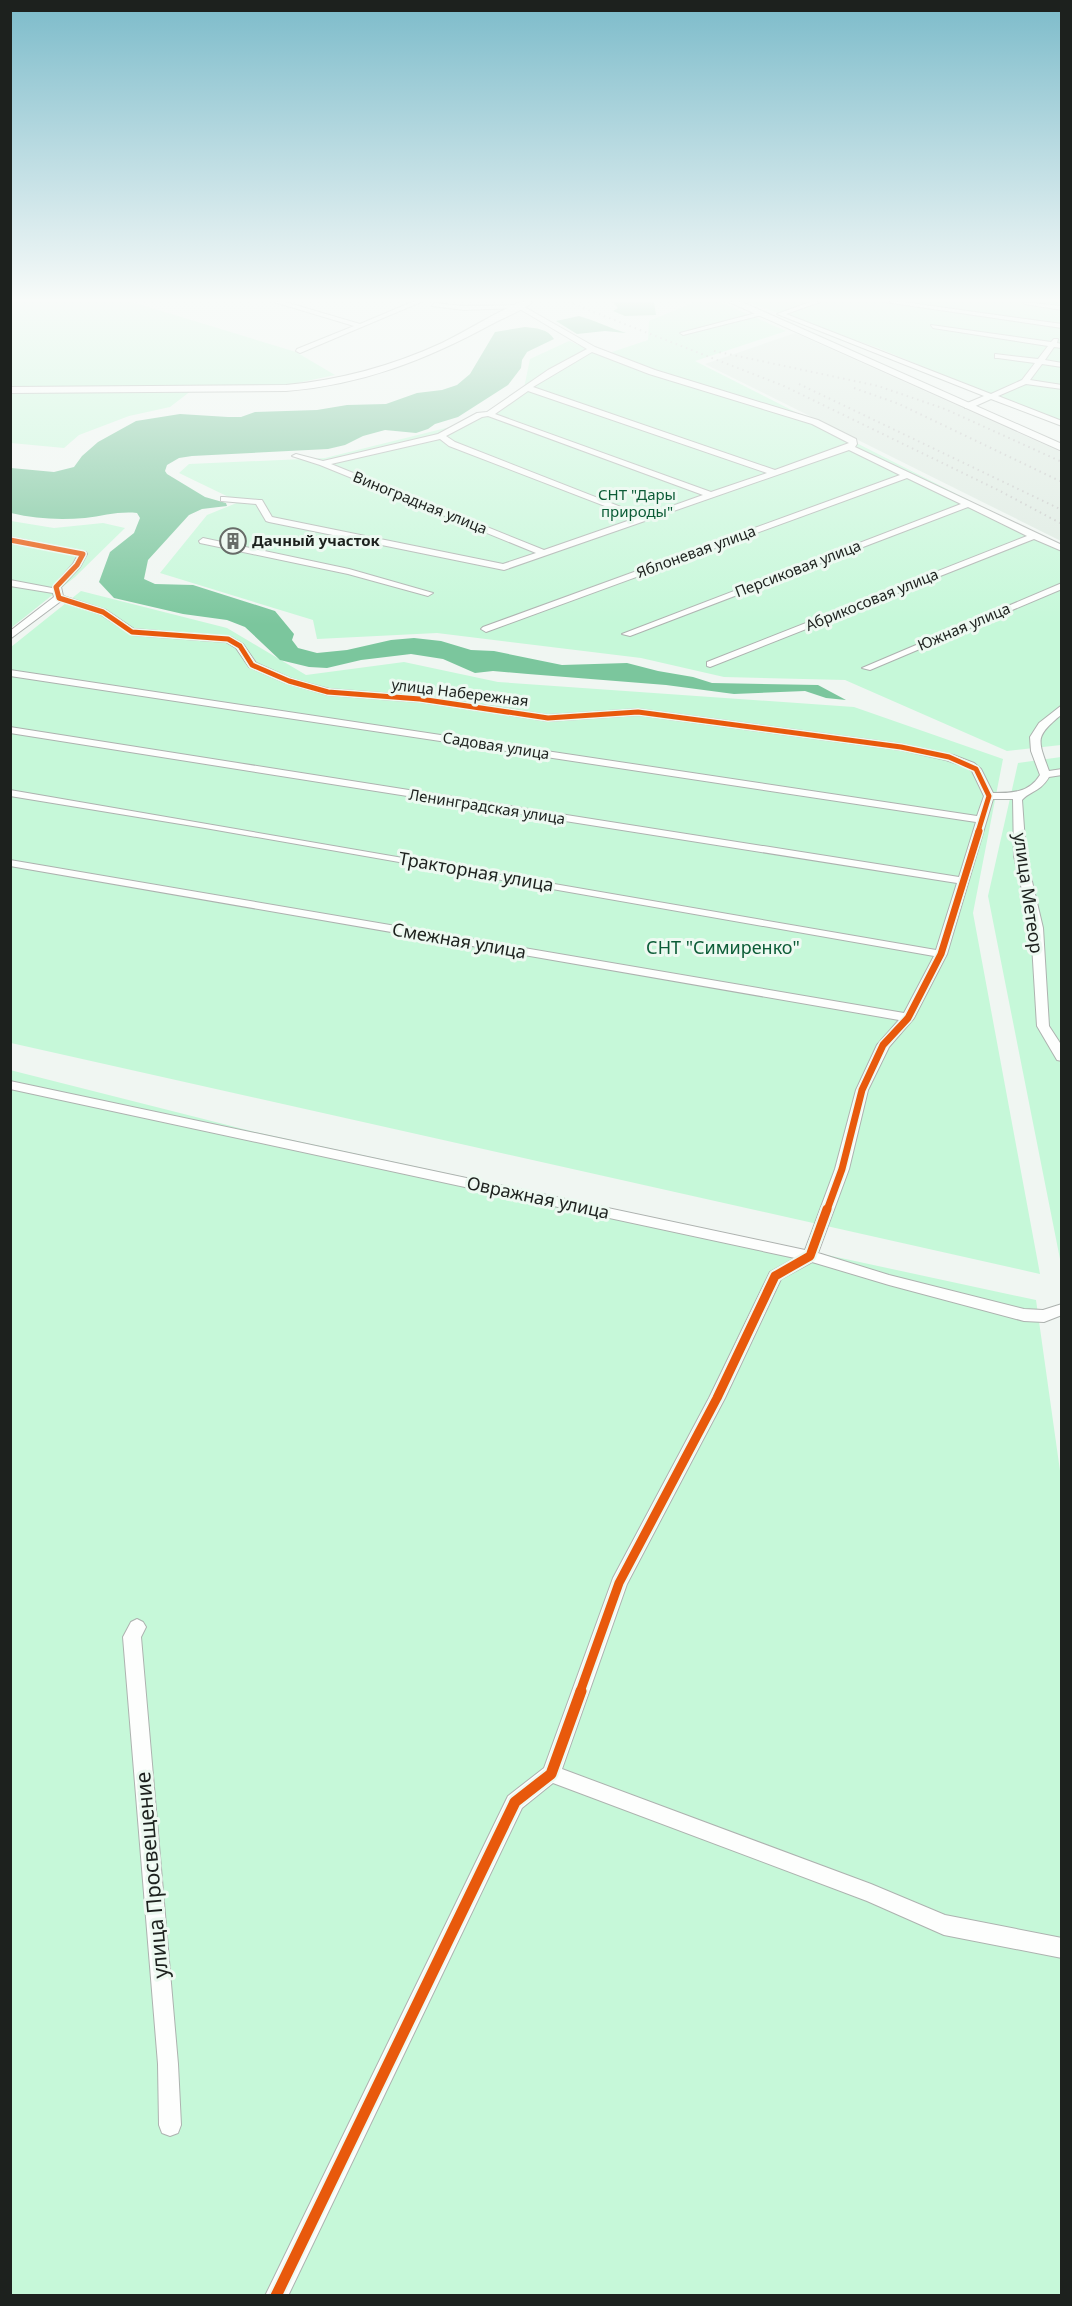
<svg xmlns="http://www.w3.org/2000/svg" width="1072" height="2306" viewBox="0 0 1072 2306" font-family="'Noto Sans',sans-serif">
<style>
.built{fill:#ddeae1}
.green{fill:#c6f8d9}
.water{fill:#7bc69d}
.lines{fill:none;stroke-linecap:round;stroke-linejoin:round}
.street-casing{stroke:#adb2af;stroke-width:2}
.secondary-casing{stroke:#adb2af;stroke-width:2}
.street{fill:#fdfefd;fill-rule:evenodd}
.secondary{fill:#fdfefd;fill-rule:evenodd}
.rail{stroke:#c6c7c6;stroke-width:2;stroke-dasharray:1.5 4;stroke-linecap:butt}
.cycleway-far3-casing{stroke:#edf9f1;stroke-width:8}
.cycleway-far2-casing{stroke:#edf9f1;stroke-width:10}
.cycleway-far1-casing{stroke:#edf9f1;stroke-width:13}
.cycleway-casing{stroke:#edf9f1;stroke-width:15}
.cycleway-far3{stroke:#e8590c;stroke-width:5}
.cycleway-far2{stroke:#e8590c;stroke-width:7}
.cycleway-far1{stroke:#e8590c;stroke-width:9}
.cycleway{stroke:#e8590c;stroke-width:11}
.labels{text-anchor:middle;stroke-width:6;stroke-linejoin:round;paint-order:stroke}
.far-park-label{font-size:15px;fill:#0c5c37;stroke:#edf9f1}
.far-street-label{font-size:15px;fill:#1d211e;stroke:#edf9f1}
.far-poi-label{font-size:15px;font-weight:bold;fill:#1d211e;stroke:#edf9f1;text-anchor:start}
.street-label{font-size:18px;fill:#1d211e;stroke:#edf9f1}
.park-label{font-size:18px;fill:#0c5c37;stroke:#edf9f1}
.near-street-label{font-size:21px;fill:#1d211e;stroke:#edf9f1}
</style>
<rect width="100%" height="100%" fill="#f0f6f2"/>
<!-- built -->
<path class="built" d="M795,333L1061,452V541L705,364Z"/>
<!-- green -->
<path class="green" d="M10,302H132L296,352L335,375L288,385L196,387L170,407L129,416L79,435L64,448L11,443Z
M695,302H720L786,331L695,361L1061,547V745L1007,751L845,680L724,677L641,658L437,633L317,639L313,620L160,573L207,515L239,502L179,473L189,464L325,458L454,426L487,413L524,388L530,359L569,341L603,355L648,340L649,321Z
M747,302H1061V424L878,348Z
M11,521L54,528L103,523L125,528L75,577L11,628Z
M81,591L227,628L306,675L404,662L498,682L854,707L1003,759L973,913L1040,1274L11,1043V647Z
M1061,757V1264L988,896L1018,763Z
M10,1070L255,1132L1036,1300L1062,1485L1061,2295H11Z"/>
<!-- water -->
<path class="water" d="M613,302H654L656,315L625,316L613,311L618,308Z
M579,316C596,321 610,328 626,333L605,331L577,334L556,321Z
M525,327C536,328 548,329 554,339L527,352L522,360L521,368L508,385L458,417L435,424L428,429L416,433L385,430L363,436L345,445L328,449L192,456L179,458L167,465L165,471L167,474L205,497L226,503L227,506L202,509L189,515L148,560L144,579L155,584L193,585L275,611L294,634L292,640L298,648L317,653L347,650L391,640L414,638L441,641L471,650L494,651L562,665L627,663L658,671L693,677L712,683L818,685L846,700L826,698L805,691L734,694L666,685L528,674L493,671L475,673L443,659L411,654L361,660L327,668L309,667L280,660L245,627L227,620L183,614L114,598L99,582L110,552L134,533L140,518L137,513C119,511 103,516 85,518C59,520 36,519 11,513V468L54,472L74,467L82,456L98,442L136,421L180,414L228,417H241L255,412L317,410L347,405L386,404L417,393L442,390L457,385L470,374L495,332Z"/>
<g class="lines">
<!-- street casing -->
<g class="street-casing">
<path id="street" d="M274,302H285L360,324L412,302H421L300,353L296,351L297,349L354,326Z
M810,302H820L786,314L991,394L1022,380L1035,363L998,358H995V354L1038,359L1048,346L933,328L931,325L1051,342L1054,339H1058L1057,343L1062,344V348L1054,347L1045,360L1062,363V367L1042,364L1030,380L1062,385V389L1026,384L998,396L1062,421V426L991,399L971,408H965V404L984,396L777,314Z
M885,302H903L1062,324V328Z
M1022,302L1062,306V310L1025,304Z
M434,303L464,306L521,305L595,347L655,370L818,420L856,439L857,444L855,447L1062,545V551L1034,539L710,667L707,666V662L1027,536L968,507L630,636L622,634L961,504L907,478L486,632L481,629L483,627L900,475L849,450L504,570L269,522L266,521L256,504L221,501V497H224L259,500H262L272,517L503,564L536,553L320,465L292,456L296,454L323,461L438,434L477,413L487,412L548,370L587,349L518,308L464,310L432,306ZM592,352L649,374L812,424L849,443L775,470L533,387ZM528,391L767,473L711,492L495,414ZM488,416L703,495L644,516L455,442L446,436L482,417ZM440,439L449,446L636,518L544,550L331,464Z
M760,312L762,315L683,335L680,333Z
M10,537L86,552L87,554L80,567L61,587L63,596L106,610L134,629L231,637L243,644L256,663L292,679L329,689L420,696L548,715L638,709L901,744L953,755L974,763L981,769L993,793C1012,793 1029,793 1040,775L1031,751L1030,737L1039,723L1062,705V714C1035,737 1037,738 1049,771L1062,769V775L1049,777C1040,792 1030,791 1022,800L1026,856L1043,928L1049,1026L1062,1046V1061L1057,1060L1037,1026L1031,928L1014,856L1013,799H993L947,954L914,1018L889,1047L868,1090L849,1169L818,1253L889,1275L1024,1309L1043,1310L1062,1304V1315L1044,1322L1024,1321L889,1285L812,1262L781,1279L725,1398L627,1584L562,1769L871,1884L945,1915L1062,1938V1958L944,1935L867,1901L553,1783L522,1808L288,2296H265L508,1796L544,1768L613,1578L709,1398L770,1272L795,1258L10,1089V1081L805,1250L835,1169L856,1090L877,1045L899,1020L10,866V860L904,1013L934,956L205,828L10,796V790L936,950L957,883L10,733V727L959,877L976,822L10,676V670L977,816L984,796L972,771L966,767L946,760L901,750L638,715L548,721L420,702L328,695L286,683L249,667L236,648L226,642L132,635L100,614L61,601L10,639V631L54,597L53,593L10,586V580L52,588L73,564L78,555L10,543Z
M203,538L349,569L433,593L428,596L348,574L200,543L199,541Z
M1062,583V589L870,670L862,668Z
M137,1619L143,1622L146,1627L141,1637L178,2064L181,2125L178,2133L170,2136L162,2133L159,2125L158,2064L123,1637L131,1622Z"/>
</g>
<!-- secondary casing -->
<g class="secondary-casing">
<path id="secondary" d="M520,302H533C522,311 505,317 492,324C426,360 361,385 286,391L10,393V387L286,385C341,380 392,366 442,343C468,330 493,314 520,302Z
M729,302H742L1062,444V451Z"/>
</g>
<!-- street -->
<use href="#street" class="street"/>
<!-- secondary -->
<use href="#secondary" class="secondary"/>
<!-- rail -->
<path class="rail" d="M568,302L784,386L1000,491L1062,524
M714,351L878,386L945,409L1062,462
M799,384L1062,510
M854,388L899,404L1062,482"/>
<!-- cycleway-far3 casing -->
<g class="cycleway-far3-casing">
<path id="cycleway-far3" d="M10,540L83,554L77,565L56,587L59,598L103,612L132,632L228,639L240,646L252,665L289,681L328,692L420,699L548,718L638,712L901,747L949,757L976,769L989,796L978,832"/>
</g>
<!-- cycleway-far2 casing -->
<g class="cycleway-far2-casing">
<path id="cycleway-far2" d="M827,1210L842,1169L862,1090L883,1045L908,1018L941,954L979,831"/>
</g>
<!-- cycleway-far1 casing -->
<g class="cycleway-far1-casing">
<path id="cycleway-far1" d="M580,1692L619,1583L717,1398L775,1276L810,1256L827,1209"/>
</g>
<!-- cycleway casing -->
<g class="cycleway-casing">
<path id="cycleway" d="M276,2296L515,1802L551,1774L581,1691"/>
</g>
<!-- cycleway-far3 -->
<use href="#cycleway-far3" class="cycleway-far3"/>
<!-- cycleway-far2 -->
<use href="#cycleway-far2" class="cycleway-far2"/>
<!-- cycleway-far1 -->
<use href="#cycleway-far1" class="cycleway-far1"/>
<!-- cycleway -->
<use href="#cycleway" class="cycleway"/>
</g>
<!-- sky -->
<linearGradient id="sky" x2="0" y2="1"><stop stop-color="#7cbbca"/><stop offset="0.48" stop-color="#f8fbf9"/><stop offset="1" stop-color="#f8fbf9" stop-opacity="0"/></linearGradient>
<rect width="1072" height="625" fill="url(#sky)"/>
<!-- icons -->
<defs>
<g id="building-ring" transform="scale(1.35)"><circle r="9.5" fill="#edf9f1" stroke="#676c68" stroke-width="1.5"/><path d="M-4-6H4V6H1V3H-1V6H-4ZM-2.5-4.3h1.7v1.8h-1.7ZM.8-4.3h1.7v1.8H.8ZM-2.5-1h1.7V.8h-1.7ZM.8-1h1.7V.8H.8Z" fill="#676c68"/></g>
</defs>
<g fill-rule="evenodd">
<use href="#building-ring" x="233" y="541"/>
</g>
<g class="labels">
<!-- far-park labels -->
<g class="far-park-label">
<text x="637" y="500">СНТ "Дары<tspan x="637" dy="17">природы"</tspan></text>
</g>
<!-- far-street labels -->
<g class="far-street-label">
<text transform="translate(420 503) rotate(22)" y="5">Виноградная улица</text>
<text transform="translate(696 552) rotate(-20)" y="5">Яблоневая улица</text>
<text transform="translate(798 569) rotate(-21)" y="5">Персиковая улица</text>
<text transform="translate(872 600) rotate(-22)" y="5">Абрикосовая улица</text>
<text transform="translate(964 627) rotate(-23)" y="5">Южная улица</text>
<text transform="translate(460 693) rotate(7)" y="5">улица Набережная</text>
<text transform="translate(496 746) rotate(9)" y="5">Садовая улица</text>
<text transform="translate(487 807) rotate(9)" y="5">Ленинградская улица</text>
</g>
<!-- far-poi labels -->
<g class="far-poi-label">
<text x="252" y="546">Дачный участок</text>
</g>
<!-- street labels -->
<g class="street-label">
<text transform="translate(476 872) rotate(10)" y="6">Тракторная улица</text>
<text transform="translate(1028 893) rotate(82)" y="6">улица Метеор</text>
<text transform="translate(459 941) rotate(10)" y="6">Смежная улица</text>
<text transform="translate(538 1198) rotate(12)" y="6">Овражная улица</text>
</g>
<!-- park labels -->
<g class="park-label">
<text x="723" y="954">СНТ "Симиренко"</text>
</g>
<!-- near-street labels -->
<g class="near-street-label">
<text transform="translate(152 1875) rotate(-95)" y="7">улица Просвещение</text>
</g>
</g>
<!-- border -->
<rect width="1072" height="2306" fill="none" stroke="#1d211e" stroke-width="24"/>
</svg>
